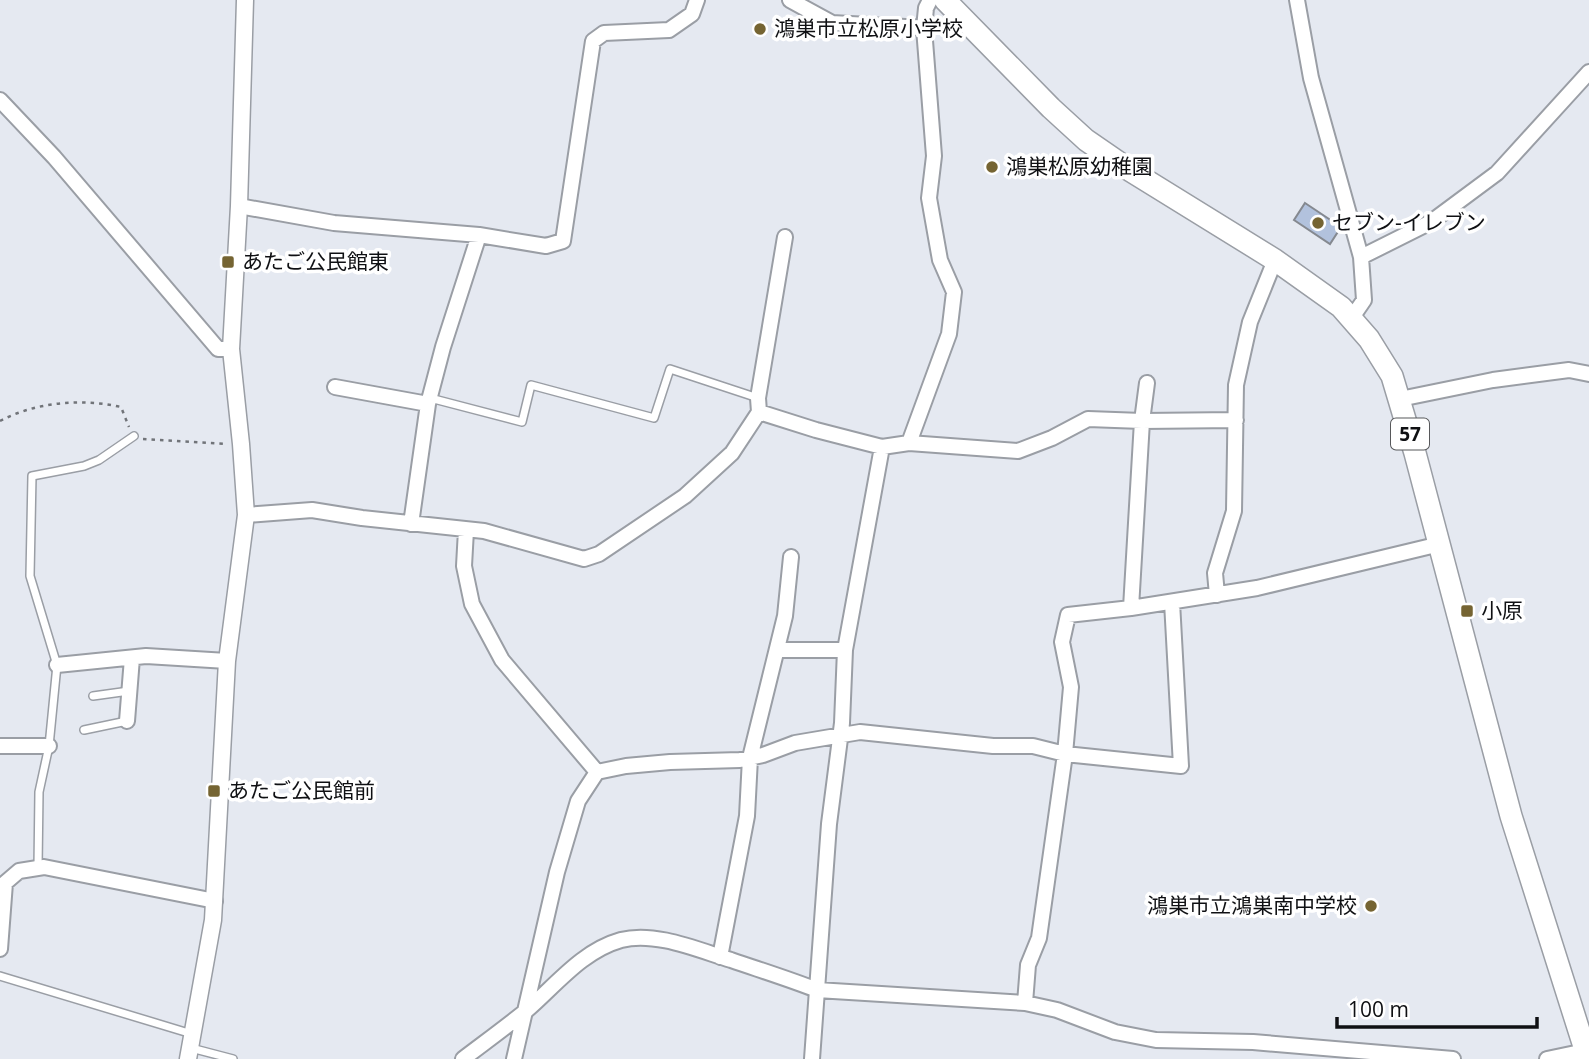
<svg xmlns="http://www.w3.org/2000/svg" width="1589" height="1059" viewBox="0 0 1589 1059" font-family="'Open Sans','Noto Sans JP',sans-serif">
<style>
.building{fill:#b2c2dd;stroke:#858990;stroke-width:2}
.lines{fill:none;stroke-linecap:round;stroke-linejoin:round}
.service-casing{stroke:#9a9ea5;stroke-width:10}
.minor-casing{stroke:#9a9ea5;stroke-width:18}
.tertiary-casing{stroke:#9a9ea5;stroke-width:19}
.primary-casing{stroke:#9a9ea5;stroke-width:24}
.path{stroke:#717479;stroke-width:2.5;stroke-dasharray:3.5 5;stroke-linecap:butt}
.service{stroke:#fff;stroke-width:7}
.minor{stroke:#fff;stroke-width:14}
.tertiary{stroke:#fff;stroke-width:16}
.primary{stroke:#fff;stroke-width:21}
.poi-dot{fill:#756432;stroke:#fff;stroke-width:2.5}
.labels{text-anchor:middle;stroke-width:7;stroke-linejoin:round;paint-order:stroke}
.shield{fill:#fff;stroke:#57585a;stroke-width:2}
.shield-label{font-size:19px;font-weight:bold;fill:#0f1013}
.poi-label{font-size:21px;fill:#0f1013;stroke:#fff;text-anchor:start}
</style>
<rect width="100%" height="100%" fill="#e5e9f1"/>
<!-- building -->
<path class="building" d="M1305,203L1341,227L1330,244L1294,220Z"/>
<g class="lines">
<!-- service casing -->
<g class="service-casing">
<path id="service" d="M430,398L522,422L531,385L654,418L670,369L758,398
M93,696L129,691
M84,730L127,721
M38,867L39,792L49,746L57,665L30,576L32,476L84,466L99,460L134,436
M0,976L192,1034
M191,1048L233,1059"/>
</g>
<!-- minor casing -->
<g class="minor-casing">
<path id="minor" d="M790,0L832,23L924,28
M1297,0L1311,78L1361,257L1364,300L1351,319
M0,100L54,157L218,349H231
M239,206L334,223L479,235L546,246L563,241L593,41L604,33L669,30L692,14L697,0
M785,237L758,398L759,412L816,430L882,447
M1361,257L1431,222L1497,173L1589,72
M335,387L428,404
M1400,399L1493,380L1569,370L1589,374
M909,443L949,334L954,292L940,260L929,198L934,156L924,28L926,8L930,0
M246,515L312,510L362,518L484,531L584,559L599,554L685,496L732,453L759,412
M411,524L428,404L443,347L479,235
M466,530L464,566L472,604L502,660L597,772
M1217,595L1215,573L1234,511L1236,385L1250,322L1275,260
M1131,608L1142,421L1147,383
M777,650H845
M57,665L146,656L227,661
M127,721L132,658
M0,746H49
M0,949L5,883L19,871L44,867L215,901
M720,957L747,816L750,758L785,616L791,557
M1025,1003L1028,965L1039,938L1065,754L1071,687L1062,642L1068,615L1131,608L1257,588L1440,544
M463,1059C484,1043 506,1027 527,1010C556,985 582,951 621,940C655,931 698,950 731,960C760,970 789,979 817,990L1025,1003L1057,1010L1115,1032L1156,1040L1253,1042L1453,1059
M514,1059L557,872L578,801L597,772L626,766L670,762L740,760L763,755L795,743L860,732L993,746H1033L1065,754L1181,766L1172,602
M812,1059L829,824L842,723L845,650L882,447L909,443L1018,451L1052,438L1088,419L1142,421L1236,420
M1547,1059L1585,1051L1587,1044"/>
</g>
<!-- tertiary casing -->
<g class="tertiary-casing">
<path id="tertiary" d="M188,1059L213,920L227,661L246,515L241,444L231,349L239,206L245,0"/>
</g>
<!-- primary casing -->
<g class="primary-casing">
<path id="primary" d="M945,0L1051,108L1086,140L1131,171L1275,260L1341,307L1369,339L1392,376L1415,453L1511,816L1588,1059"/>
</g>
<!-- path -->
<path class="path" d="M0,421C36,402 81,398 121,407L129,427
M143,439L227,444"/>
<!-- service -->
<use href="#service" class="service"/>
<!-- minor -->
<use href="#minor" class="minor"/>
<!-- tertiary -->
<use href="#tertiary" class="tertiary"/>
<!-- primary -->
<use href="#primary" class="primary"/>
</g>
<!-- markers -->
<g class="poi-dot">
<circle cx="760" cy="29" r="7"/>
<circle cx="992" cy="167" r="7"/>
<circle cx="1318" cy="223" r="7"/>
<rect x="221" y="255" width="14" height="14" rx="3.5"/>
<rect x="1460" y="604" width="14" height="14" rx="3.5"/>
<rect x="207" y="784" width="14" height="14" rx="3.5"/>
<circle cx="1371" cy="906" r="7"/>
</g>
<g class="labels">
<!-- shield labels -->
<rect class="shield" x="1391" y="418.5" width="38" height="31" rx="5"/>
<g class="shield-label">
<text x="1410" y="441">57</text>
</g>
<!-- poi labels -->
<g class="poi-label">
<text x="774" y="36">鴻巣市立松原小学校</text>
<text x="1006" y="174">鴻巣松原幼稚園</text>
<text x="1332" y="230">セブン-イレブン</text>
<text x="242" y="269">あたご公民館東</text>
<text x="1481" y="618">小原</text>
<text x="228" y="798">あたご公民館前</text>
<text x="1357" y="913" text-anchor="end">鴻巣市立鴻巣南中学校</text>
</g>
</g>
<!-- scale -->
<path d="M1337 1017v10h200v-10" fill="none" stroke="#0f1013" stroke-width="3.5"/>
<text x="1348" y="1017" font-size="21" fill="#0f1013" stroke="#ffffff" stroke-width="5" paint-order="stroke">100 m</text>
</svg>
